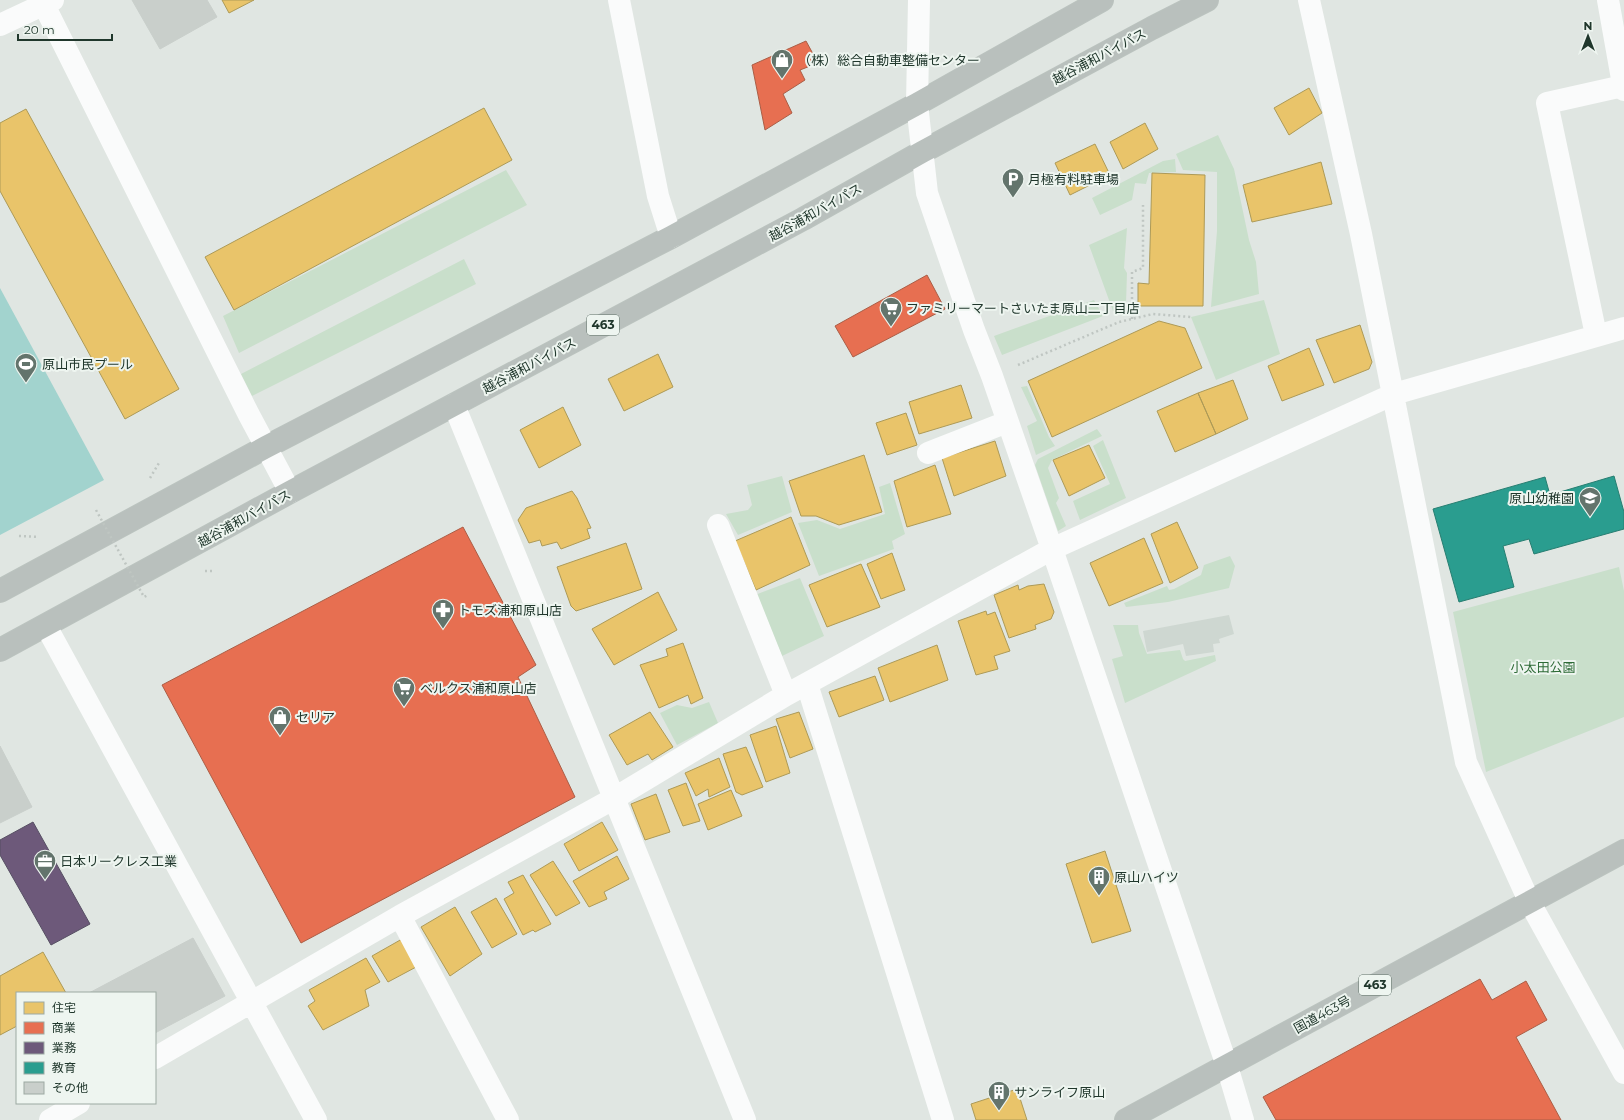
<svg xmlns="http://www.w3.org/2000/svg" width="1624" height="1120" viewBox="0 0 1624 1120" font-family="Montserrat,'Noto Sans JP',sans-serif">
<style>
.built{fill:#ced7d1}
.green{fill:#c9dfcb}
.water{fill:#a2d3ce}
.homes{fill:#e9c46a;stroke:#ad9a57}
.shops{fill:#e76f51;stroke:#ab5e46}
.offices{fill:#6d597a;stroke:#564f63}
.schools{fill:#2a9d8f;stroke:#277e71}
.building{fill:#c9cfcb;stroke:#c9cfcb}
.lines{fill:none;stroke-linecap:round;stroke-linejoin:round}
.highway-casing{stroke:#bbc3bf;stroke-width:24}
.path{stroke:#bfc6c2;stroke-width:2.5;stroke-dasharray:2 3;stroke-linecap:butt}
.minor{stroke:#fafbfb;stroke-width:22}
.highway{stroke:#b9c0bd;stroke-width:22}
.path-bridge{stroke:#bfc6c2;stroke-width:2.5;stroke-dasharray:2 3;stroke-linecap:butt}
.labels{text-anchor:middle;stroke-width:4;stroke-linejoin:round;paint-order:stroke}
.shield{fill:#eef5f0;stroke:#5e7067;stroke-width:1}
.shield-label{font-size:12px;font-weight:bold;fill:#20372c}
.street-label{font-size:13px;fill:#20372c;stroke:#eef5f0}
.poi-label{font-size:13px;fill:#20372c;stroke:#eef5f0;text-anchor:start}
.park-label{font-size:13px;fill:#2e6b37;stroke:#eef5f0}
</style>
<rect width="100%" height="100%" fill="#e0e6e2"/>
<!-- built -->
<path class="built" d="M1229,615L1234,634L1219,639L1220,643L1213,644L1214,652L1186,656L1183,644L1147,652L1143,631Z"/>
<!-- green -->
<path class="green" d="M1218,135L1234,169L1249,240L1256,262L1259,294L1211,307L1217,231V172L1183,170L1176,154Z
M1175,159L1176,172L1149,173L1146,184L1135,183L1132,200L1100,215L1092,198L1163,161Z
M506,170L527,205L239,353L223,316Z
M1127,228L1124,268L1127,273L1126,304L1113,311L1089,245Z
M464,259L476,284L252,396L241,374Z
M1094,300L1103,316L1002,355L994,336Z
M1264,300L1280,354L1216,380L1191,317Z
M1027,386L1049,437L1055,446L1036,455L1027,426L1037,421L1021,387Z
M1097,429L1102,436L1052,460L1048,468L1059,498L1056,503L1066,526L1058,531L1035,465L1038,459Z
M1103,440L1126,498L1080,520L1073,501L1110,484L1093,446Z
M782,476L792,512L738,535L726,514L748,510L752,505L747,485Z
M890,483L905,534L892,541L894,549L819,576L798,523L817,520L840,529L885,514L879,487Z
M1230,556L1235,566L1229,588L1168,602L1126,607L1124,603L1167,586L1169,590L1174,589L1201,575L1204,565Z
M1619,567L1624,591V717L1486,772L1453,612Z
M800,578L824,636L782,656L755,595Z
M1113,625H1138L1139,633L1147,654L1180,650L1183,659L1185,661L1215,655L1216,661L1125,703L1112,659L1123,656Z
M709,702L718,723L677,745L660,713L677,705L692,708Z"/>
<!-- water -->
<path class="water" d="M0,288L104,480L0,535Z"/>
<!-- homes -->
<path class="homes" d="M222,0H254L229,13Z
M1309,88L1322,113L1289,135L1274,108Z
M484,108L512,160L234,310L205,257Z
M26,109L179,389L125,419L0,191V123Z
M1145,123L1158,149L1123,169L1110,142Z
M1095,144L1110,175L1070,195L1055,163Z
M1321,162L1332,204L1252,222L1243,185Z
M1152,173L1205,175L1203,306H1138V283L1149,284Z
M1159,321L1185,328L1202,368L1052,437L1028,381Z
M1360,325L1372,362L1369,369L1334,383L1316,340Z
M1309,348L1324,385L1282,401L1268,366Z
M658,354L673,387L624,411L608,379Z
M1233,380L1248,419L1216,434L1198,393Z
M961,385L972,418L919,434L909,402Z
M1198,393L1216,434L1175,452L1157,411Z
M563,407L581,445L539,468L520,430Z
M906,413L917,445L887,455L876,423Z
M995,441L1006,476L954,496L942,458Z
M1089,445L1105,478L1069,496L1053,460Z
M864,455L882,512L839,525L816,516H801L789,481Z
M935,465L951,514L907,527L894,481Z
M572,491L577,498L591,528L587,529L590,538L561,549L557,542L542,546L540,540L529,543L518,520L526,508Z
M791,517L810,565L756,590L735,541Z
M1177,522L1198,568L1170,583L1151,534Z
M1144,538L1163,583L1109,606L1090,563Z
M626,543L642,589L576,611L571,606L557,567Z
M892,553L905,590L881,599L867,564Z
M861,564L880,607L827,627L809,585Z
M1044,584L1054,612L1051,619L1035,625L1036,629L1009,638L994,595L1018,585L1019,590L1028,586Z
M658,592L677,630L614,665L592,629Z
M986,611L987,615L995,612L1010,651L994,656L998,669L976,675L958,621Z
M683,643L703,698L691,704L688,695L659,708L640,665L668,656L666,649Z
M937,645L948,680L890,702L878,668Z
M875,676L884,700L839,717L829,692Z
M650,712L673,747L652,760L648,754L627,765L609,735Z
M799,712L813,749L790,758L776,719Z
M776,726L790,773L766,782L750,735Z
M746,747L763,787L742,795L736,792L723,754Z
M719,758L730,787L709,797L708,789L696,796L685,773Z
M686,783L700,821L683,826L668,790Z
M731,790L742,816L708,830L698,804Z
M656,794L670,832L645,840L631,804Z
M602,822L618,850L579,871L564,844Z
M1105,851L1131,931L1092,943L1066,864Z
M617,856L629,879L604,892L607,899L589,907L573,881Z
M553,861L580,903L556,916L530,875Z
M523,875L551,924L535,932L533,930L523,935L504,899L514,893L508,882Z
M496,898L517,934L492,948L471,912Z
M455,907L482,954L450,976L421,927Z
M402,939L418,966L388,982L372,956Z
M43,952L66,993H17V1026L0,1035V976Z
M366,958L380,982L365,990L369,1006L323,1030L308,1006L315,1001L309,990Z
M1017,1089L1027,1120H976L971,1104Z"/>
<!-- shops -->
<path class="shops" d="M806,41L818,63L800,70L805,80L783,94L792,113L765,130L752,65Z
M927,275L945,309L853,357L835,326Z
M463,527L536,665L518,677L575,797L301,943L162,685Z
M1480,979L1492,1000L1526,981L1547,1020L1516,1037L1561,1120H1276L1263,1097Z"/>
<!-- offices -->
<path class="offices" d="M33,822L90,924L51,945L0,855V840Z"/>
<!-- schools -->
<path class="schools" d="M1614,476L1624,512V529L1534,554L1529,539L1503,546L1514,587L1459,602L1433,509L1545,477L1550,495Z"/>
<!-- building -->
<path class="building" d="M132,0H207L217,17L160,49Z
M0,746L32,807L0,823Z
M193,938L225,996L155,1033V993H89Z"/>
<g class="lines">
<!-- highway casing -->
<g class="highway-casing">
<path id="highway" d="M0,591L266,447L671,237L917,104L1102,0
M0,650L290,492L803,219L922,152L1152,28L1207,0
M1126,1120L1624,851"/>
</g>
<!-- path -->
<path class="path" d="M1132,319V272L1143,268V205
M1018,365L1119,322L1153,314L1191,317
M150,478L159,463
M19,536L39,537
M205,571H215"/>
<!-- minor -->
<path class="minor" d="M619,0L658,196L671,237
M919,0L917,104L927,193L974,330L992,376L1052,549L1227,1066L1243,1120
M1309,0L1361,234L1466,762L1529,901L1624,1073
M1608,0L1624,90
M44,5L249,415L290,492
M0,25L53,0
M1596,335L1547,103L1623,86
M454,405L745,1120
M928,453L1007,422
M718,525L786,695
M46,626L316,1120
M807,684L943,1120
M400,916L508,1120
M155,1058L400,916L613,799L786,695L1052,549L1394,394L1624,328
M50,1120L79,1103"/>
<!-- highway -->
<use href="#highway" class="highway"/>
<!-- path-bridge -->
<path class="path-bridge" d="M96,510L144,597L148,595"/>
</g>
<!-- icons -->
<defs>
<g id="shop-pin" transform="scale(1.15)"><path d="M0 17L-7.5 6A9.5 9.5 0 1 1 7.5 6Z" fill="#63746c" stroke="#eef5f0"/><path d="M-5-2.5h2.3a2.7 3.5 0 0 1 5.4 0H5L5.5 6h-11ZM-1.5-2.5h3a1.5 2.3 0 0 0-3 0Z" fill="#fff"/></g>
<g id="parking-pin" transform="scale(1.15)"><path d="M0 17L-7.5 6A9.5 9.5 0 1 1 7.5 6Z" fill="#63746c" stroke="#eef5f0"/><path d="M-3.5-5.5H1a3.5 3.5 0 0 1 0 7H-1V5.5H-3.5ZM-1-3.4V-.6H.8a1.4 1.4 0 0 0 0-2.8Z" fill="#fff"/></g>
<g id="supermarket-pin" transform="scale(1.15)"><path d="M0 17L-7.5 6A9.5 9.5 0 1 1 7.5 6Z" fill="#63746c" stroke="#eef5f0"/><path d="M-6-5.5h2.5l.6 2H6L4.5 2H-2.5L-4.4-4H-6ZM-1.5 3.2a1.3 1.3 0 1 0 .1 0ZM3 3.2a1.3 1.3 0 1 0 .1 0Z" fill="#fff"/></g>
<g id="stadium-pin" transform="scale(1.15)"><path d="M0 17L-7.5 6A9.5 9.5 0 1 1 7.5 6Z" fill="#63746c" stroke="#eef5f0"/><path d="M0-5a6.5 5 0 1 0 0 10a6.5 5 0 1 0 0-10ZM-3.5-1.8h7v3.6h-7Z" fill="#fff"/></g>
<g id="school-pin" transform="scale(1.15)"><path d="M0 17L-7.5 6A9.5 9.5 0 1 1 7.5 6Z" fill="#63746c" stroke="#eef5f0"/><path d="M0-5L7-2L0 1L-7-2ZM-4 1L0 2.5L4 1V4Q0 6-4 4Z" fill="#fff"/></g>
<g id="pharmacy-pin" transform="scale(1.15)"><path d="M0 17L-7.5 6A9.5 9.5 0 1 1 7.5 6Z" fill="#63746c" stroke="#eef5f0"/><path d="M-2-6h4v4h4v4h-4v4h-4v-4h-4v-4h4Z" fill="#fff"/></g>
<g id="office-pin" transform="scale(1.15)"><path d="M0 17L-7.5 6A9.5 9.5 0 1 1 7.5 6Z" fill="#63746c" stroke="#eef5f0"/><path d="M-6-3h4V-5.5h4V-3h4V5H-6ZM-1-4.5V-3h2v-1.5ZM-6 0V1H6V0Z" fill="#fff"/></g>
<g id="building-pin" transform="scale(1.15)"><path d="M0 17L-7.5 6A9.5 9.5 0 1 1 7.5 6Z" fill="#63746c" stroke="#eef5f0"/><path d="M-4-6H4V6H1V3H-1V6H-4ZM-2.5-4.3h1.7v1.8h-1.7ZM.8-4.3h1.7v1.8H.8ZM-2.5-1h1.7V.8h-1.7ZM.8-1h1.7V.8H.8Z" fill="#fff"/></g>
</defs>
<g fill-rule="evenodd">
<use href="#shop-pin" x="782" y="60"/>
<use href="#parking-pin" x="1013" y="179"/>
<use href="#supermarket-pin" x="891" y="308"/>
<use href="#stadium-pin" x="26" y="364"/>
<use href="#school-pin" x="1590" y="498"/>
<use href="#pharmacy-pin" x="443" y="610"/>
<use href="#supermarket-pin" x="404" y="688"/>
<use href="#shop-pin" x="280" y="717"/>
<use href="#office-pin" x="45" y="861"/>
<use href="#building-pin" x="1099" y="877"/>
<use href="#building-pin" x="999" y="1092"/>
</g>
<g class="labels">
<!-- shield labels -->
<g class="shield">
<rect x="587" y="315" width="32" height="20" rx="3"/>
<rect x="1359" y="975" width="32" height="20" rx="3"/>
</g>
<g class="shield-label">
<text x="603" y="329">463</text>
<text x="1375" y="989">463</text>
</g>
<!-- street labels -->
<g class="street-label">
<text transform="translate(1099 56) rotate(-28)" y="5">越谷浦和バイパス</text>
<text transform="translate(815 212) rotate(-29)" y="5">越谷浦和バイパス</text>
<text transform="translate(529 365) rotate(-28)" y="5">越谷浦和バイパス</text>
<text transform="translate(244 518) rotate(-29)" y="5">越谷浦和バイパス</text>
<text transform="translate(1322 1014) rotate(-29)" y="5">国道463号</text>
</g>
<!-- poi labels -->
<g class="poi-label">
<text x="798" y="65">（株）総合自動車整備センター</text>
<text x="1028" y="184">月極有料駐車場</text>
<text x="906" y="313">ファミリーマートさいたま原山二丁目店</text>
<text x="42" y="369">原山市民プール</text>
<text x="1574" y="503" text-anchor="end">原山幼稚園</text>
<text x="458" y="615">トモズ浦和原山店</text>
<text x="420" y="693">ベルクス浦和原山店</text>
<text x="296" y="722">セリア</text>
<text x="60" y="866">日本リークレス工業</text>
<text x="1114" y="882">原山ハイツ</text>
<text x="1014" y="1097">サンライフ原山</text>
</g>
<!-- park labels -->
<g class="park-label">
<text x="1543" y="672">小太田公園</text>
</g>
</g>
<!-- legend -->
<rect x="16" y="992" width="140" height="112" fill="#eef5f0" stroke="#9ca9a2"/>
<rect x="24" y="1002" width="20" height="12" fill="#e9c46a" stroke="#9ca9a2"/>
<text x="52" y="1012" font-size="12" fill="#20372c">住宅</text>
<rect x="24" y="1022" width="20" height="12" fill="#e76f51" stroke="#9ca9a2"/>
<text x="52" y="1032" font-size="12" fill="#20372c">商業</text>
<rect x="24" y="1042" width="20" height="12" fill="#6d597a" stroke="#9ca9a2"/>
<text x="52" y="1052" font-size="12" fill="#20372c">業務</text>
<rect x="24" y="1062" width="20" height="12" fill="#2a9d8f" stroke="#9ca9a2"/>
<text x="52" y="1072" font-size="12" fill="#20372c">教育</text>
<rect x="24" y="1082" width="20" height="12" fill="#c9cfcb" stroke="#9ca9a2"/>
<text x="52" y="1092" font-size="12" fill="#20372c">その他</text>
<!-- north arrow -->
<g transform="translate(1588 36)" stroke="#eef5f0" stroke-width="3" paint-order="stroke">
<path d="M0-3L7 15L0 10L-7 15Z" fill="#20372c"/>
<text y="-6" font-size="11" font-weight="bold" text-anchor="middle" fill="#20372c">N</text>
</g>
<!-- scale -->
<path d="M18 34v6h94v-6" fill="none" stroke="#20372c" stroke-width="2"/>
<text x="24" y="34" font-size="12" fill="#20372c" stroke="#eef5f0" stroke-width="3" paint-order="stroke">20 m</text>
</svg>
